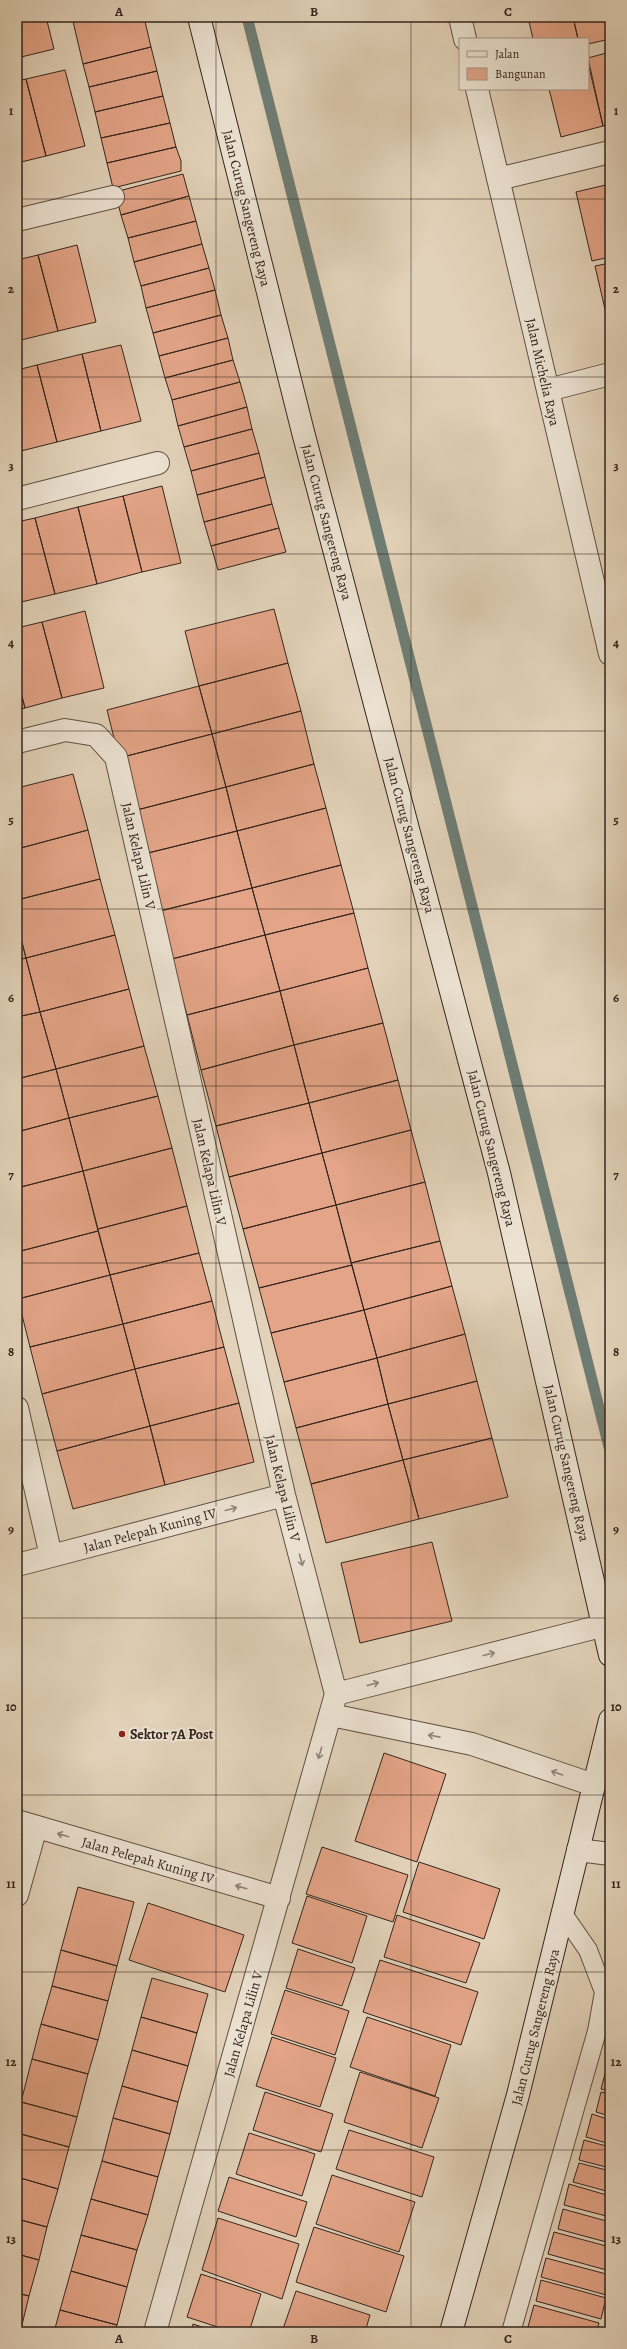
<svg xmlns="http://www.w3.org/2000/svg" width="627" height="2349" viewBox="0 0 627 2349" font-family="Alegreya,serif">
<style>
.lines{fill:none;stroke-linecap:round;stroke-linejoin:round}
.stream{stroke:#6e7d75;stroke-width:11}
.building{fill:#e3a487;stroke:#34251d}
.service-casing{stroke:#605044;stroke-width:20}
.minor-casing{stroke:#605044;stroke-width:24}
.secondary-casing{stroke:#34251d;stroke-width:24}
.service{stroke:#ece2d2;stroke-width:18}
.minor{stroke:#ece2d2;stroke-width:22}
.secondary{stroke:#ece2d2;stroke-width:22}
.oneway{stroke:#908478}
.grid{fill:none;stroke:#34251d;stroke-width:1;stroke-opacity:0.55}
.poi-dot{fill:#8f2418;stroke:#ece2d2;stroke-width:1.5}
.labels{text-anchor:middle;stroke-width:4;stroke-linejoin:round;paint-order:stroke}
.street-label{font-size:14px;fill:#34251d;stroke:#ece2d2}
.poi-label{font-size:14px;font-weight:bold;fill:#34251d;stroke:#ece2d2;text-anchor:start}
.neatline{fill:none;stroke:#34251d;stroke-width:1.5}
.grid-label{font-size:13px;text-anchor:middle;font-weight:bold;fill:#34251d}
</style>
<rect width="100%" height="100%" fill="#e2d2b9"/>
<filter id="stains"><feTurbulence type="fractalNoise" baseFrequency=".005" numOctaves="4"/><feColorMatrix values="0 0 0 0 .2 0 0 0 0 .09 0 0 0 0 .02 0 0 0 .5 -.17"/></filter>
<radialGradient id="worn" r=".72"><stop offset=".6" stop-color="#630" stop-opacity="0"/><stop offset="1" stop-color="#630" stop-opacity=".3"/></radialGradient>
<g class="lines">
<!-- stream -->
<path class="stream" d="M247,17L610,1451"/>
</g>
<!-- building -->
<path class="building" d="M17,17H46L54,49L17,58Z
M72,17H144L151,47L83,64Z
M528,17H573L578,39H533Z
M573,17H607L610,39L588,44V39H578Z
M151,47L157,71L89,87L83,64Z
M610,52V125L603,126L588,58Z
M588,63L603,126L561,137L549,89H588Z
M65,70L85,146L46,156L26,79Z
M157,71L163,96L95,112L89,87Z
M26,79L46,156L17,163V81Z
M163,96L170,123L101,138L95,112Z
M170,123L176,147L107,163L101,138Z
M176,147L181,161V171L113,188L107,163Z
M183,174L189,196L121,215L115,192Z
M610,184V257L592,261L576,192Z
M189,196L196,221L128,238L121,215Z
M196,221L202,244L134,262L128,238Z
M202,244L209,268L141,286L134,262Z
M77,245L96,322L58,331L38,255Z
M38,255L58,331L17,341V260Z
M610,263V331L595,266Z
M209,268L215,290L146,308L141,286Z
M215,290L221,315L153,333L146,308Z
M221,315L228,338L159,356L153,333Z
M228,338L233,360L165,378L159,356Z
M121,345L141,421L101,431L82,354Z
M82,354L101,431L57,442L37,365Z
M233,360L240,382L172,400L165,378Z
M37,365L57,442L17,452V370Z
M240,382L247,407L178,426L172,400Z
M247,407L252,429L184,447L178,426Z
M252,429L259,453L191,471L184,447Z
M259,453L265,477L197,495L191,471Z
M265,477L272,504L204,522L197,495Z
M162,486L181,563L142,572L123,496Z
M123,496L142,572L97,584L78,507Z
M272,504L279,528L211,546L204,522Z
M78,507L97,584L55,594L35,518Z
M35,518L55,594L17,603V522Z
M279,528L286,552L218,570L211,546Z
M274,609L288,663L199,686L185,631Z
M85,611L104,688L62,698L42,622Z
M42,622L62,698L25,708L17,677V628Z
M288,663L301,711L212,734L199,686Z
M17,677L25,708L17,710Z
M199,686L212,734L119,758L107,710Z
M301,711L314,764L226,787L212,734Z
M212,734L226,787L133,811L119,758Z
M314,764L326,808L237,831L226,787Z
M73,774L88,830L17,849V788Z
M226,787L237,831L144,854L133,811Z
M326,808L341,865L252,888L237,831Z
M88,830L100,879L17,900V849Z
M237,831L252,888L160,911L144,854Z
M341,865L354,913L265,935L252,888Z
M100,879L115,935L26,958L17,923V900Z
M252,888L265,935L172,959L160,911Z
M354,913L368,968L280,991L265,935Z
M17,923L26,958L17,960Z
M115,935L129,989L40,1012L26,958Z
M265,935L280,991L187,1015L172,959Z
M26,958L40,1012L17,1017V960Z
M368,968L383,1023L294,1045L280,991Z
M129,989L144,1046L56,1069L40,1012Z
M280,991L294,1045L201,1070L187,1015Z
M40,1012L56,1069L17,1079V1017Z
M383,1023L398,1080L309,1103L294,1045Z
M294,1045L309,1103L216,1126L201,1070Z
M144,1046L158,1096L69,1118L56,1069Z
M56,1069L69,1118L17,1132V1079Z
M398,1080L411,1130L322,1153L309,1103Z
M158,1096L172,1148L83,1171L69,1118Z
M309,1103L322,1153L229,1177L216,1126Z
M69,1118L83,1171L17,1188V1132Z
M411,1130L425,1182L336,1205L322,1153Z
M172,1148L187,1206L98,1229L83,1171Z
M322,1153L336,1205L243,1229L229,1177Z
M83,1171L98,1231L17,1252V1188Z
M425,1182L440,1241L351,1263L336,1205Z
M336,1205L352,1265L259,1288L243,1229Z
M187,1206L199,1253L110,1275L98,1229Z
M98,1231L110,1275L18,1299L17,1252Z
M440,1241L452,1286L364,1310L351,1263Z
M199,1253L212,1301L123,1324L110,1275Z
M352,1265L364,1310L271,1333L259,1288Z
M110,1275L123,1324L30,1347L18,1299Z
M452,1286L465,1334L377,1358L364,1310Z
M212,1301L224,1347L135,1369L123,1324Z
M364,1310L377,1358L284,1382L271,1333Z
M123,1324L135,1369L42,1394L30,1347Z
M465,1334L477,1381L388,1404L377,1358Z
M224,1347L239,1403L150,1426L135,1369Z
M377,1358L388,1404L296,1428L284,1382Z
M135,1369L150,1426L57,1451L42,1394Z
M477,1381L492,1438L403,1460L388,1404Z
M239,1403L254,1462L165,1485L150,1426Z
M388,1404L403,1460L311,1484L296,1428Z
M150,1426L165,1485L73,1509L57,1451Z
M492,1438L508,1497L419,1519L403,1460Z
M403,1460L419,1519L326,1543L311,1484Z
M432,1542L452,1621L360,1643L341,1563Z
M384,1753L446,1774L417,1862L355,1841Z
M322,1847L408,1875L393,1922L306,1894Z
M419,1862L500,1889L484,1939L403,1912Z
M78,1887L134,1902L117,1966L61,1950Z
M307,1896L367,1916L352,1963L292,1943Z
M148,1903L244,1935L225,1992L129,1960Z
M397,1915L480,1943L466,1983L384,1957Z
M298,1949L355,1968L342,2006L286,1988Z
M61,1950L117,1966L108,2001L52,1986Z
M380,1960L478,1992L461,2045L363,2012Z
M152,1978L208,1994L197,2033L141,2017Z
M52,1986L108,2001L98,2040L41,2024Z
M285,1990L349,2011L335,2055L271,2034Z
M141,2017L197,2033L188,2066L132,2050Z
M367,2017L451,2045L435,2096L350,2067Z
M41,2024L98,2040L88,2074L32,2059Z
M272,2037L336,2058L320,2107L256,2086Z
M132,2050L188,2066L178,2102L122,2086Z
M610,2051V2069L605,2068Z
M32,2059L88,2074L77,2117L21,2102Z
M606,2070L610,2071V2091L601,2089Z
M360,2072L439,2098L422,2148L344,2122Z
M122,2086L178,2102L170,2134L113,2118Z
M265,2092L333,2114L321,2152L253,2130Z
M601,2092L610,2094V2116L596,2112Z
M21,2102L77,2117L69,2147L17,2133V2116Z
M592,2114L610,2120V2144L586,2137Z
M113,2118L170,2134L158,2177L102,2161Z
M349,2130L434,2157L422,2197L336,2169Z
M17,2133L69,2147L58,2189L17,2177Z
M249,2133L315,2154L302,2196L236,2174Z
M584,2140L610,2147V2168L579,2160Z
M102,2161L158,2177L148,2215L91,2199Z
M579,2163L610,2171V2192L573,2182Z
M332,2175L415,2202L399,2252L316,2224Z
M17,2177L58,2189L47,2227L17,2219Z
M229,2177L307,2202L296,2237L218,2211Z
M569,2184L610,2196V2217L564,2205Z
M91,2199L148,2215L137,2250L81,2235Z
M563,2209L610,2222V2243L558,2229Z
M218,2218L299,2244L282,2299L202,2270Z
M17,2219L47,2227L39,2260L17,2254Z
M314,2227L404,2256L386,2312L296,2282Z
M554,2232L610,2247V2271L548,2254Z
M81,2235L137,2250L127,2287L71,2271Z
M17,2254L39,2260L29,2296L17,2293Z
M546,2258L610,2275V2296L541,2277Z
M71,2271L127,2287L117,2325L60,2310Z
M201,2274L261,2294L249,2332H233L187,2317Z
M541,2280L606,2298L601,2319L536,2301Z
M296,2291L370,2315L365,2332H282Z
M17,2293L29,2296L21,2329L17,2328Z
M534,2305L599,2323L597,2332H548L528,2327Z
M60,2310L117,2325L115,2332H54Z
M193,2324L217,2332H191Z
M527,2328L542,2332H526Z"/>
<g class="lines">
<!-- service casing -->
<g class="service-casing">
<path id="service" d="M511,2332L597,2031L604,1992L588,1950L563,1914"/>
</g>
<!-- minor casing -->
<g class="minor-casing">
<path id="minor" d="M460,17L465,39
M477,89L610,654
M498,179L610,152
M17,220L113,197
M548,390L610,374
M17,499L158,463
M17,742L65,730L96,735L116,757L284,1495L336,1694L155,2332
M17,1408L51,1556
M17,1565L284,1495
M336,1694L605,1625
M331,1715L472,1744L594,1785
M17,1821L279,1898
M578,1850L610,1854
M17,1895L36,1827"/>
</g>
<!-- secondary casing -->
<g class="secondary-casing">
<path id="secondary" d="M199,17L303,432L499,1173L610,1655
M451,2332L518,2095L610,1720"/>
</g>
<!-- service -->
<use href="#service" class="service"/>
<!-- minor -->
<use href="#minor" class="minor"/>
<!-- secondary -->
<use href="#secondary" class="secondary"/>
</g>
<!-- one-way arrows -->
<defs><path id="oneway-shaft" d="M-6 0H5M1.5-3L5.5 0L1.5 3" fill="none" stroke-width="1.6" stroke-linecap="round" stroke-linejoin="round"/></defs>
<g class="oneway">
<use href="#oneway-shaft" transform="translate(231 1509) rotate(-15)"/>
<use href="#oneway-shaft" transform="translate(301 1560) rotate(75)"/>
<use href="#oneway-shaft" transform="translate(489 1654) rotate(-14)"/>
<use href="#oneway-shaft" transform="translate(373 1684) rotate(-15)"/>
<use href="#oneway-shaft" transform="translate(434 1736) rotate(-169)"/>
<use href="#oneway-shaft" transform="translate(320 1753) rotate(106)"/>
<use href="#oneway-shaft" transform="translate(557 1773) rotate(-161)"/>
<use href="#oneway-shaft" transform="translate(63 1835) rotate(-164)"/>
<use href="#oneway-shaft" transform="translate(241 1887) rotate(-164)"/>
</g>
<!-- grid -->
<path class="grid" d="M216,17V2332M411,17V2332M17,199H610M17,377H610M17,554H610M17,731H610M17,909H610M17,1086H610M17,1263H610M17,1440H610M17,1618H610M17,1795H610M17,1972H610M17,2150H610"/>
<!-- markers -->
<circle class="poi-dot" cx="122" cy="1734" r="4"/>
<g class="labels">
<!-- street labels -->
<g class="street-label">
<text transform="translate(247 208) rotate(76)" y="5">Jalan Curug Sangereng Raya</text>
<text transform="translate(543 372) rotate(77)" y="5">Jalan Michelia Raya</text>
<text transform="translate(327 522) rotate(75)" y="5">Jalan Curug Sangereng Raya</text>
<text transform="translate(410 835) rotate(75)" y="5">Jalan Curug Sangereng Raya</text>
<text transform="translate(139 856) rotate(77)" y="5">Jalan Kelapa Lilin V</text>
<text transform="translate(492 1148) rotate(76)" y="5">Jalan Curug Sangereng Raya</text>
<text transform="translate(210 1172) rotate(77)" y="5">Jalan Kelapa Lilin V</text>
<text transform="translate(567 1463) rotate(77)" y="5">Jalan Curug Sangereng Raya</text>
<text transform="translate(283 1488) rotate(76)" y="5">Jalan Kelapa Lilin V</text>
<text transform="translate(150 1530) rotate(-15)" y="5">Jalan Pelepah Kuning IV</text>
<text transform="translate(148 1860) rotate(16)" y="5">Jalan Pelepah Kuning IV</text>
<text transform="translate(243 2024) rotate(-74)" y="5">Jalan Kelapa Lilin V</text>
<text transform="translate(535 2027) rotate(-76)" y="5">Jalan Curug Sangereng Raya</text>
</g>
<!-- poi labels -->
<g class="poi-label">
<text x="130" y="1739">Sektor 7A Post</text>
</g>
</g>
<!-- margin -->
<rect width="627" height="2349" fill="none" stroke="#e2d2b9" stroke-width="44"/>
<!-- legend -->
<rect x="459" y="38" width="130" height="52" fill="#ece2d2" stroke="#a2968a"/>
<rect x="467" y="51" width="20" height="6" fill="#ece2d2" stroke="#a2968a"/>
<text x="495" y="58" font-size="12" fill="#34251d">Jalan</text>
<rect x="467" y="68" width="20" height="12" fill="#e3a487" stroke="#a2968a"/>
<text x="495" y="78" font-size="12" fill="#34251d">Bangunan</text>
<rect x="22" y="22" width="583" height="2305" class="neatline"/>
<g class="grid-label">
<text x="119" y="16">A</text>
<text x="314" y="16">B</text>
<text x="508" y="16">C</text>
<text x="11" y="115">1</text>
<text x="616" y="115">1</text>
<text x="11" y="293">2</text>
<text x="616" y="293">2</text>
<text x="11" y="470">3</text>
<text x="616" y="470">3</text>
<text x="11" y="647">4</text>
<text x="616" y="647">4</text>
<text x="11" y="824">5</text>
<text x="616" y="824">5</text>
<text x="11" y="1002">6</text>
<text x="616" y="1002">6</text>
<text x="11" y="1179">7</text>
<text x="616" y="1179">7</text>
<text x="11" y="1356">8</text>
<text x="616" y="1356">8</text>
<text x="11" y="1534">9</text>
<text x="616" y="1534">9</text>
<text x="11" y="1711">10</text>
<text x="616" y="1711">10</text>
<text x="11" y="1888">11</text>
<text x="616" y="1888">11</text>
<text x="11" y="2066">12</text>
<text x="616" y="2066">12</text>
<text x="11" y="2243">13</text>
<text x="616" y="2243">13</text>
<text x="119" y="2343">A</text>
<text x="314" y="2343">B</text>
<text x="508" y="2343">C</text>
</g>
<rect width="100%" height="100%" filter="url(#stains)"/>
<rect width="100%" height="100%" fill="url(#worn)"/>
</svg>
